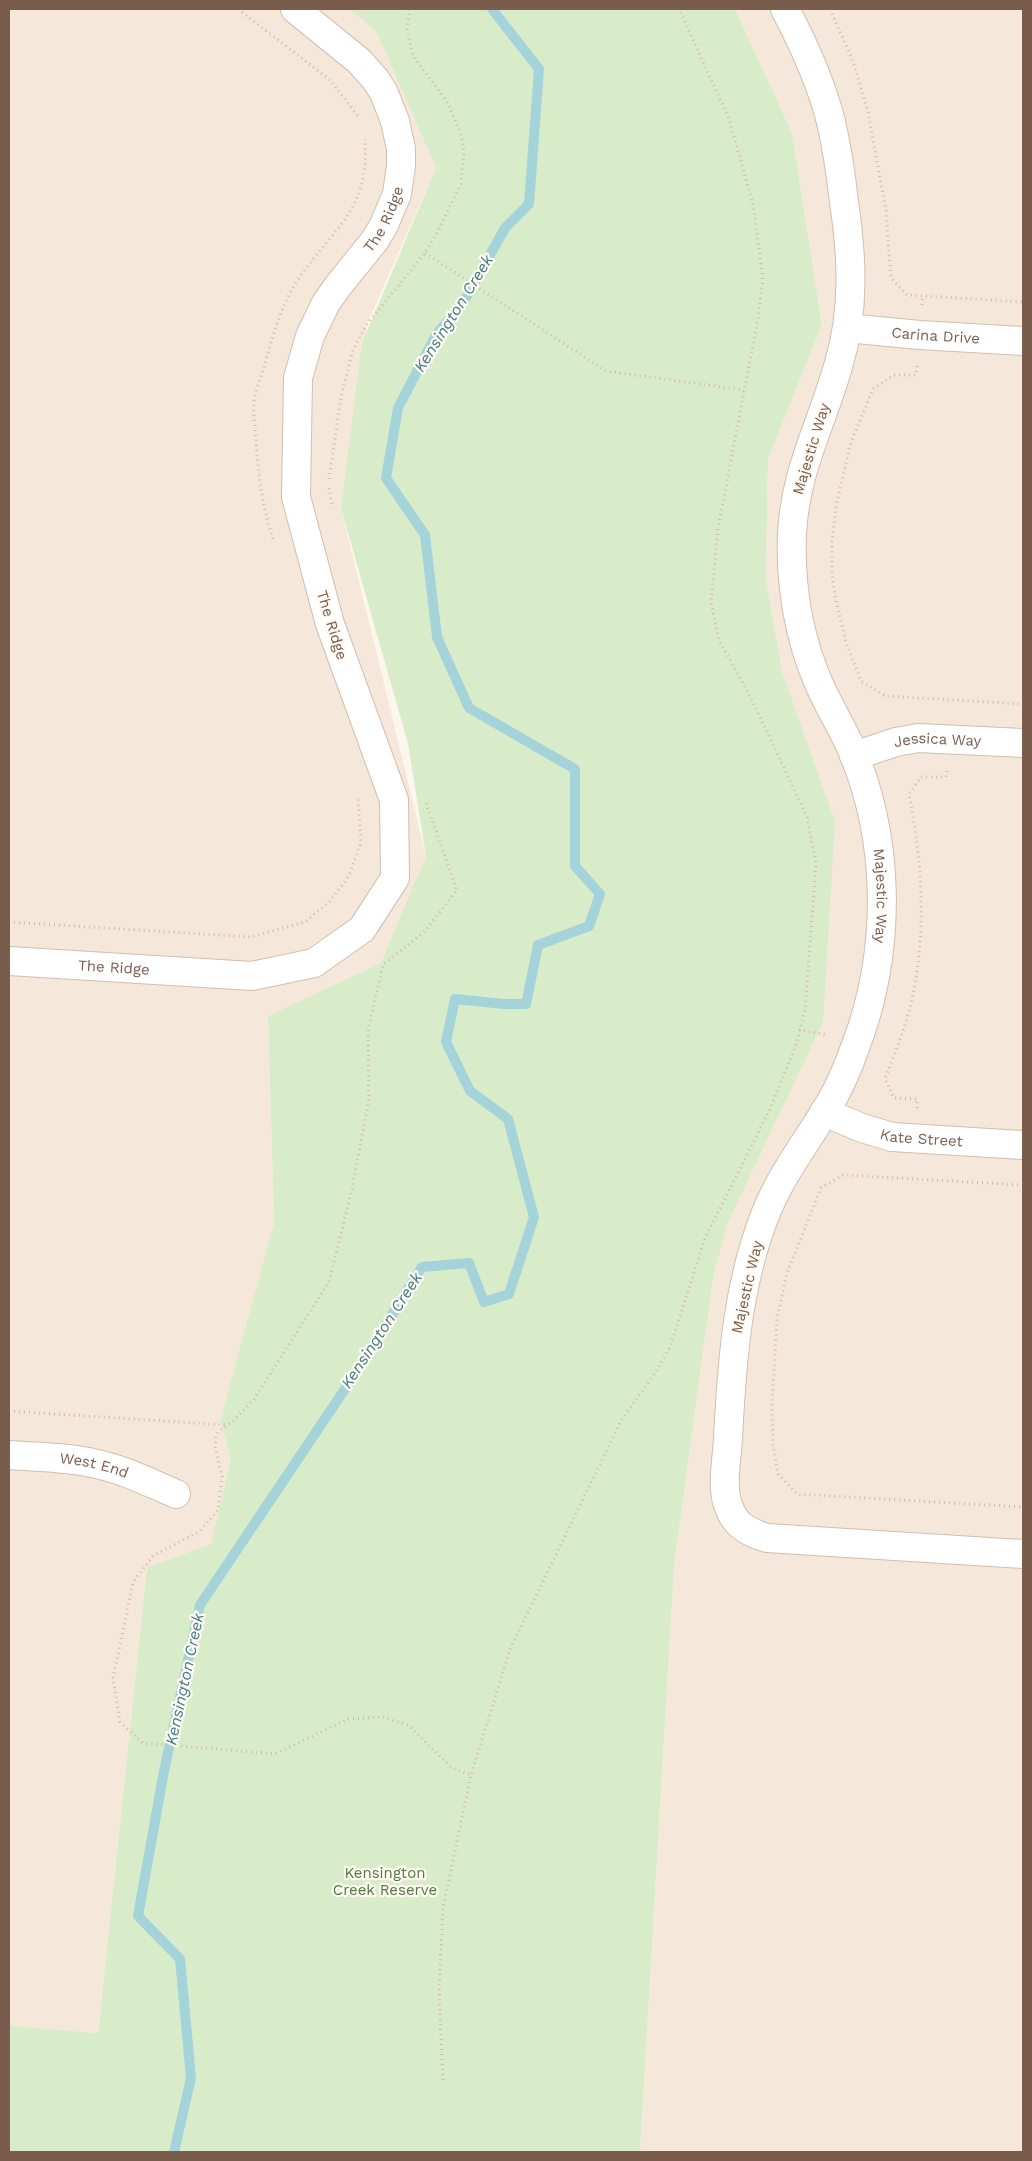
<svg xmlns="http://www.w3.org/2000/svg" width="1032" height="2161" viewBox="0 0 1032 2161" font-family="'Work Sans',sans-serif">
<style>
.residential{fill:#f5e8da}
.green{fill:#d8ecc9}
.lines{fill:none;stroke-linecap:round;stroke-linejoin:round}
.stream{stroke:#a5d3da;stroke-width:10}
.minor-casing{stroke:#d1beb0;stroke-width:30}
.path{stroke:#d9b8a5;stroke-width:3;stroke-dasharray:1 4;stroke-linecap:butt}
.minor{stroke:#fff;stroke-width:28}
.labels{text-anchor:middle;stroke-width:4.5;stroke-linejoin:round;paint-order:stroke}
.street-label{font-size:15px;fill:#7a5c4d;stroke:#fffaf3}
.park-label{font-size:15px;fill:#537a41;stroke:#fffaf3}
.water-label{font-size:16px;font-style:italic;fill:#437c86;stroke:#fffaf3}
</style>
<rect width="100%" height="100%" fill="#fdf6ec"/>
<!-- residential -->
<path class="residential" d="M9,9H348L376,31L436,168L367,324L341,508L426,856L383,965L268,1016L274,1222L220,1421L231,1458L211,1544L147,1567L98,2033L9,2027Z
M735,9H1023V2152H640L674,1567L713,1278L835,821L782,671L766,580L768,459L822,325L792,133Z"/>
<!-- green -->
<path class="green" d="M348,9H735L792,133L822,325L768,459L766,580L782,671L835,821L823,1022L728,1222L713,1278L674,1567L640,2152H9V2026L98,2033L147,1567L211,1544L231,1458L220,1421L274,1222L268,1016L381,963L426,856L408,744L341,508L362,343L436,168L376,31Z"/>
<g class="lines">
<!-- stream -->
<path class="stream" d="M174,2152L191,2078L180,1959L138,1916L164,1771L200,1605L351,1380L422,1267L469,1263L484,1302L509,1294L534,1217L508,1119L470,1091L446,1042L455,999L504,1004H526L538,945L589,926L600,894L575,866V769L469,708L437,637L425,535L386,478L398,408L436,335L463,303L505,228L529,204L539,69L492,9"/>
<!-- minor casing -->
<g class="minor-casing">
<g id="minor">
<path id="s1" d="M785,9C804,45 821,82 831,122C837,148 841,175 844,202C852,256 855,309 839,363C823,422 795,469 792,534C790,585 799,638 819,684C830,709 845,732 855,757C889,843 890,941 862,1028C854,1051 846,1074 834,1096C812,1136 782,1171 765,1215C737,1287 732,1362 728,1438C727,1461 720,1489 730,1510C737,1527 751,1533 767,1538L1023,1554"/>
<path id="s2" d="M847,328L920,335L1023,341"/>
<path id="s3" d="M854,756L896,742L918,738L1023,743"/>
<path id="s4" d="M9,961L252,976L314,963L362,929L395,878L394,800L330,624L296,497L298,378L310,336L326,303L338,286L375,240L384,225L397,194L401,166V149L395,121L384,93L376,80L359,61L295,9"/>
<path id="s5" d="M824,1112L862,1128L892,1137L1023,1145"/>
<path id="s6" d="M9,1455C38,1457 68,1457 97,1464C125,1470 150,1483 176,1494"/>
</g>
</g>
<!-- path -->
<path class="path" d="M238,9L330,80L358,116
M830,9L853,61L868,112L886,211L891,278L907,295L1023,302
M425,253L606,371L744,390
M922,305L923,296
M917,366L916,375H894L873,389L850,445L836,507L832,541V574L835,596L846,642L861,681L885,696L1023,704
M329,479L341,397L353,350L367,324L425,253L438,231L461,184L464,151L461,135L448,103L413,56L407,29L410,9
M329,488L333,508
M273,539C262,505 258,473 256,438C255,427 253,415 254,403C254,394 259,383 262,374C271,342 280,306 299,278C335,226 370,210 365,139
M426,803L457,890L425,931L383,965L368,1031L369,1099L352,1189L329,1282L254,1399L233,1421L219,1431L216,1435L215,1446L222,1477L218,1510L200,1531L153,1556L133,1582L113,1678L120,1722L143,1743L275,1754L348,1719L382,1717L408,1725L452,1768L471,1775
M9,922L251,937L305,922L330,901L349,876L361,842L358,799
M799,1030L828,1035
M917,1108V1099L894,1098L885,1079C895,1053 906,1026 912,999C927,930 922,862 909,794L921,777H946L947,771
M1023,1185L843,1175L821,1188L787,1273L777,1319L772,1404L773,1444L778,1474L797,1494L1023,1507
M9,1411L227,1425
M443,2080L439,1991L443,1908L471,1775L510,1649L622,1419L657,1370L670,1347L705,1238L771,1107L796,1045L805,1010L816,863L807,817L751,698L719,640L711,602L718,529L758,318L763,279L753,204L729,119L679,9"/>
<!-- minor -->
<use href="#minor" class="minor"/>
</g>
<g class="labels">
<!-- street labels -->
<g class="street-label">
<text dy="5" stroke="none"><textPath href="#s4" startOffset="1125">The Ridge</textPath></text>
<text dy="5" stroke="none"><textPath href="#s2" startOffset="89">Carina Drive</textPath></text>
<text transform="translate(811 449) rotate(-73)" y="5">Majestic Way</text>
<text transform="translate(332 625) rotate(73)" y="5">The Ridge</text>
<text dy="5" stroke="none"><textPath href="#s3" startOffset="86">Jessica Way</textPath></text>
<text dy="5" stroke="none"><textPath href="#s1" startOffset="921">Majestic Way</textPath></text>
<text dy="5" stroke="none"><textPath href="#s4" startOffset="105">The Ridge</textPath></text>
<text dy="5" stroke="none"><textPath href="#s5" startOffset="102">Kate Street</textPath></text>
<text transform="translate(747 1287) rotate(-77)" y="5">Majestic Way</text>
<text dy="5" stroke="none"><textPath href="#s6" startOffset="86">West End</textPath></text>
</g>
<!-- park labels -->
<g class="park-label">
<text x="385" y="1878">Kensington<tspan x="385" dy="17">Creek Reserve</tspan></text>
</g>
<!-- water labels -->
<g class="water-label">
<text transform="translate(453 313) rotate(-58)" y="6">Kensington Creek</text>
<text transform="translate(381 1330) rotate(-57)" y="6">Kensington Creek</text>
<text transform="translate(184 1679) rotate(-78)" y="6">Kensington Creek</text>
</g>
</g>
<!-- border -->
<rect width="1032" height="2161" fill="none" stroke="#7a5c4d" stroke-width="20"/>
</svg>
